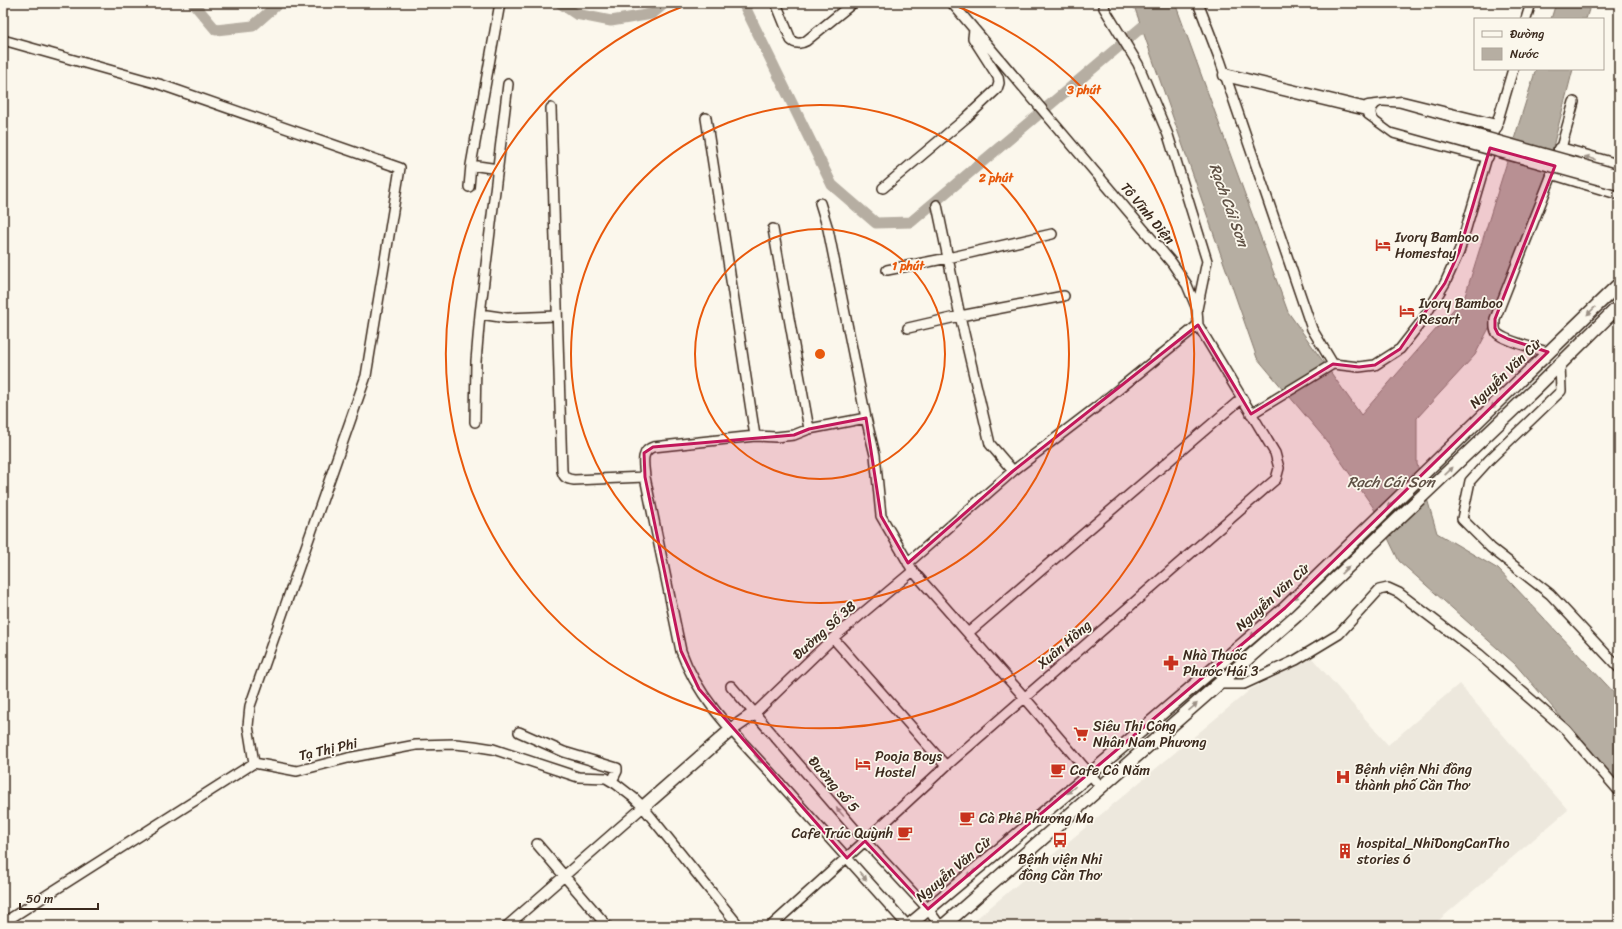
<svg xmlns="http://www.w3.org/2000/svg" width="1622" height="929" viewBox="0 0 1622 929" font-family="Sriracha,sans-serif">
<style>
.built{fill:#ede8dd}
.water{fill:#b6aea2;stroke:#85796d}
.lines{fill:none;stroke-linecap:round;stroke-linejoin:round}
.canal{stroke:#b6aea2;stroke-width:11}
.street-casing{stroke:#3b2a1e;stroke-width:12}
.secondary-casing{stroke:#3b2a1e;stroke-width:15}
.street{stroke:#fbf7ec;stroke-width:9}
.secondary{stroke:#fbf7ec;stroke-width:12}
.secondary-bridge-casing{stroke:#3b2a1e;stroke-width:15;stroke-linecap:butt}
.secondary-bridge{stroke:#fbf7ec;stroke-width:12}
.oneway{fill:#9b9085}
.marked{fill:#c2185b;fill-opacity:0.2;stroke:#c2185b;stroke-width:3;stroke-linejoin:round}
.ring{fill:none;stroke:#e8590c;stroke-width:2}
.labels{text-anchor:middle;stroke-width:3.5;stroke-linejoin:round;paint-order:stroke}
.street-label{font-size:14px;fill:#3b2a1e;stroke:#fbf7ec}
.poi-label{font-size:14px;fill:#3b2a1e;stroke:#fbf7ec;text-anchor:start}
.water-label{font-size:15px;font-style:italic;fill:#605246;stroke:#fbf7ec}
.centre{fill:#e8590c;stroke:#fbf7ec;stroke-width:2}
.ring-label{font-size:12px;text-anchor:middle;font-weight:bold;fill:#e8590c;stroke:#fbf7ec;stroke-width:3.5;stroke-linejoin:round;paint-order:stroke}
</style>
<rect width="100%" height="100%" fill="#fbf7ec"/>
<filter id="ink" filterUnits="userSpaceOnUse"><feTurbulence type="fractalNoise" baseFrequency=".025" numOctaves="2"/><feDisplacementMap in="SourceGraphic" scale="8" xChannelSelector="R" yChannelSelector="G"/><feConvolveMatrix kernelMatrix="1 2 1 2 8 2 1 2 1" color-interpolation-filters="sRGB"/></filter>
<g filter="url(#ink)">
<!-- built -->
<path class="built" d="M1312,658L1388,745L1459,684L1568,810L1432,926H1139L1131,918L1122,926H970V924L1251,689Z"/>
<!-- water -->
<path class="water" d="M1133,3H1175L1288,312L1361,415L1465,296L1536,69H1573L1523,263L1475,355L1417,418V464L1437,533L1498,569L1619,698V784L1515,664L1399,561L1373,507L1326,440L1257,358Z
M1556,3H1591L1586,19H1551Z"/>
<g class="lines">
<!-- canal -->
<path class="canal" d="M193,3L216,30L253,26L279,3
M560,3L576,14L611,21L652,14L665,3
M743,3L832,185L876,223L911,222L1142,27"/>
<!-- street casing -->
<g class="street-casing">
<path id="street" d="M776,3L791,40C795,44 801,44 806,41L853,3
M1105,3L1104,8L1138,64L1168,135L1207,261L1197,309
M1198,3L1220,60L1312,329L1333,364L1359,367L1375,365L1400,349L1422,321L1445,283L1459,252L1513,69
M1526,19L1531,3
M3,40L159,84L400,168L366,376L250,706L248,726L254,763
M551,108L562,471C564,478 567,479 574,480L645,477L681,651C699,702 743,742 778,781C822,830 865,878 908,926
M706,118L755,436
M1559,155L1574,102
M471,165L500,3
M469,187L471,165L498,169
M883,188L966,118L997,89L999,83L998,77L973,38L974,29
M937,205L960,316L990,444L1013,471L1103,402L1198,325
M773,229L809,429
M887,270L948,258L1052,234
M480,314L507,318L557,316
M908,328L960,316L1064,296
M1548,352C1537,349 1506,341 1498,334C1494,331 1495,324 1495,319L1555,167
M1560,364L1561,391L1489,460L1470,481L1462,519L1491,548L1550,594L1619,668
M1251,414L1333,364
M866,418L875,455L881,516L913,571L1025,698L1101,787
M475,422L476,361L480,314L508,84
M645,477C644,465 640,451 653,447L755,436L776,437L794,435L809,429L866,418L828,229L820,203
M908,563L1013,471
M968,633L1241,399
M833,638L946,766
M1219,684H1244L1296,660L1339,634L1379,590L1388,588L1399,593L1479,654L1566,730L1619,791
M731,686L865,841L928,909L940,926
M755,713L833,638L913,571
M519,732L564,752L617,768V771L612,781
M537,844L607,926
M3,923L254,763L297,771L348,758L416,745L455,744L474,746L493,749L578,777L606,778L616,784L634,798L643,807L739,926
M507,926L643,807
M771,926L865,841L946,766L1276,479L1279,468L1275,453L1198,325L1197,309L1187,285L1172,263L952,3"/>
</g>
<!-- secondary casing -->
<g class="secondary-casing">
<path id="secondary" d="M1225,75L1383,113
M1368,107L1402,103L1496,126
M1369,113L1395,132L1487,156
M1560,149L1619,166
M1553,173L1619,193
M643,807L732,729L755,713
M908,926L1089,775L1285,608L1619,284
M943,926L1296,616L1536,388L1619,306"/>
</g>
<!-- street -->
<use href="#street" class="street"/>
<!-- secondary -->
<use href="#secondary" class="secondary"/>
<!-- secondary-bridge casing -->
<g class="secondary-bridge-casing">
<path id="secondary-bridge" d="M1619,176L1398,114L1383,113L1395,122L1619,184"/>
</g>
<!-- secondary-bridge -->
<use href="#secondary-bridge" class="secondary-bridge"/>
</g>
<!-- one-way arrows -->
<defs><path id="oneway-solid" d="M-6-.8H1V-3.2L6.5 0L1 3.2V.8H-6Z"/></defs>
<g class="oneway">
<use href="#oneway-solid" transform="translate(1590 158) rotate(-164)"/>
<use href="#oneway-solid" transform="translate(1591 311) rotate(136)"/>
<use href="#oneway-solid" transform="translate(1495 404) rotate(136)"/>
<use href="#oneway-solid" transform="translate(1449 471) rotate(-44)"/>
<use href="#oneway-solid" transform="translate(1391 504) rotate(136)"/>
<use href="#oneway-solid" transform="translate(1345 570) rotate(-44)"/>
<use href="#oneway-solid" transform="translate(1298 595) rotate(136)"/>
<use href="#oneway-solid" transform="translate(1255 633) rotate(139)"/>
<use href="#oneway-solid" transform="translate(1193 707) rotate(-41)"/>
<use href="#oneway-solid" transform="translate(758 759) rotate(48)"/>
<use href="#oneway-solid" transform="translate(1071 790) rotate(140)"/>
<use href="#oneway-solid" transform="translate(840 812) rotate(-131)"/>
<use href="#oneway-solid" transform="translate(971 873) rotate(140)"/>
<use href="#oneway-solid" transform="translate(863 876) rotate(48)"/>
</g>
</g>
<!-- marked area -->
<path class="marked" d="M1490,148L1555,166L1495,319V328L1498,334L1508,339L1548,352L1285,608L928,909L865,841L847,858L699,689L681,651L645,477L644,453L653,447L794,435L809,429L866,418L881,516L908,563L1013,471L1198,325L1251,414L1333,364L1359,367L1375,365L1400,349L1445,283L1459,252Z"/>
<!-- distance rings -->
<g class="ring">
<circle cx="820" cy="354" r="125"/>
<circle cx="820" cy="354" r="249"/>
<path d="M951 4A374 374 0 1 1 689 4"/>
</g>
<!-- icons -->
<defs>
<g id="hotel-bare" transform="scale(1.2)"><path d="M-6-4.5h1.5V1H6V5H4.5V3h-9V5H-6ZM-4 0a1.8 1.8 0 1 1 3.6 0ZM.5 0V-2.5h3Q6-2.5 6 0Z" fill="#c8321e" stroke="#fbf7ec" stroke-width="2.5" paint-order="stroke"/></g>
<g id="pharmacy-bare" transform="scale(1.2)"><path d="M-2-6h4v4h4v4h-4v4h-4v-4h-4v-4h4Z" fill="#c8321e" stroke="#fbf7ec" stroke-width="2.5" paint-order="stroke"/></g>
<g id="supermarket-bare" transform="scale(1.2)"><path d="M-6-5.5h2.5l.6 2H6L4.5 2H-2.5L-4.4-4H-6ZM-1.5 3.2a1.3 1.3 0 1 0 .1 0ZM3 3.2a1.3 1.3 0 1 0 .1 0Z" fill="#c8321e" stroke="#fbf7ec" stroke-width="2.5" paint-order="stroke"/></g>
<g id="cafe-bare" transform="scale(1.2)"><path d="M-5.5-4.5H6V0H3Q3 3.5 0 3.5H-2.5Q-5.5 3.5-5.5 0ZM3-3.2v2h1.7v-2ZM-6 4.5H4V6H-6Z" fill="#c8321e" stroke="#fbf7ec" stroke-width="2.5" paint-order="stroke"/></g>
<g id="hospital-bare" transform="scale(1.2)"><path d="M-5-5h3v3.5h4V-5h3V5h-3V1.5h-4V5h-3Z" fill="#c8321e" stroke="#fbf7ec" stroke-width="2.5" paint-order="stroke"/></g>
<g id="bus-bare" transform="scale(1.2)"><path d="M-5-6H5V4H4V6H2V4H-2V6H-4V4H-5ZM-3.5-4V0h7V-4ZM-3.5 1.2v1.5H-2V1.2ZM2 1.2v1.5H3.5V1.2Z" fill="#c8321e" stroke="#fbf7ec" stroke-width="2.5" paint-order="stroke"/></g>
<g id="building-bare" transform="scale(1.2)"><path d="M-4-6H4V6H1V3H-1V6H-4ZM-2.5-4.3h1.7v1.8h-1.7ZM.8-4.3h1.7v1.8H.8ZM-2.5-1h1.7V.8h-1.7ZM.8-1h1.7V.8H.8Z" fill="#c8321e" stroke="#fbf7ec" stroke-width="2.5" paint-order="stroke"/></g>
</defs>
<g fill-rule="evenodd">
<use href="#hotel-bare" x="1383" y="245"/>
<use href="#hotel-bare" x="1407" y="311"/>
<use href="#pharmacy-bare" x="1171" y="663"/>
<use href="#supermarket-bare" x="1081" y="734"/>
<use href="#hotel-bare" x="863" y="764"/>
<use href="#cafe-bare" x="1058" y="770"/>
<use href="#hospital-bare" x="1343" y="777"/>
<use href="#cafe-bare" x="967" y="818"/>
<use href="#cafe-bare" x="905" y="833"/>
<use href="#bus-bare" x="1060" y="840"/>
<use href="#building-bare" x="1345" y="851"/>
</g>
<g class="labels">
<!-- street labels -->
<g class="street-label">
<text transform="translate(1148 213) rotate(50)" y="5">Tô Vĩnh Diện</text>
<text transform="translate(1505 373) rotate(-44)" y="5">Nguyễn Văn Cừ</text>
<text transform="translate(1272 597) rotate(-42)" y="5">Nguyễn Văn Cừ</text>
<text transform="translate(824 630) rotate(-42)" y="5">Đường Số 38</text>
<text transform="translate(1064 644) rotate(-41)" y="5">Xuân Hồng</text>
<text transform="translate(328 749) rotate(-13)" y="5">Tạ Thị Phi</text>
<text transform="translate(834 784) rotate(49)" y="5">Đường số 5</text>
<text transform="translate(953 869) rotate(-40)" y="5">Nguyễn Văn Cừ</text>
</g>
<!-- poi labels -->
<g class="poi-label">
<text x="1395" y="242">Ivory Bamboo<tspan x="1395" dy="16">Homestay</tspan></text>
<text x="1419" y="308">Ivory Bamboo<tspan x="1419" dy="16">Resort</tspan></text>
<text x="1183" y="660">Nhà Thuốc<tspan x="1183" dy="16">Phước Hái 3</tspan></text>
<text x="1093" y="731">Siêu Thị Công<tspan x="1093" dy="16">Nhân Nam Phương</tspan></text>
<text x="875" y="761">Pooja Boys<tspan x="875" dy="16">Hostel</tspan></text>
<text x="1355" y="774">Bệnh viện Nhi đồng<tspan x="1355" dy="16">thành phố Cần Thơ</tspan></text>
<text x="1070" y="775">Cafe Cô Năm</text>
<text x="979" y="823">Cà Phê Phương Ma</text>
<text x="893" y="838" text-anchor="end">Cafe Trúc Quỳnh</text>
<text x="1357" y="848">hospital_NhiDongCanTho<tspan x="1357" dy="16">stories 6</tspan></text>
<text x="1060" y="864" text-anchor="middle">Bệnh viện Nhi<tspan x="1060" dy="16">đồng Cần Thơ</tspan></text>
</g>
<!-- water labels -->
<g class="water-label">
<text transform="translate(1229 205) rotate(70)" y="5">Rạch Cái Sơn</text>
<text x="1391" y="487">Rạch Cái Sơn</text>
</g>
</g>
<circle cx="820" cy="354" r="6" class="centre"/>
<g class="ring-label">
<text x="1084" y="94">3 phút</text>
<text x="996" y="182">2 phút</text>
<text x="908" y="270">1 phút</text>
</g>
<!-- margin -->
<rect width="1622" height="929" fill="none" stroke="#fbf7ec" stroke-width="16"/>
<rect x="8" y="8" width="1606" height="913" fill="none" stroke="#3b2a1e" stroke-width="1.5" filter="url(#ink)"/>
<!-- legend -->
<rect x="1474" y="18" width="130" height="52" fill="#fbf7ec" stroke="#aea59a"/>
<rect x="1482" y="31" width="20" height="6" fill="#fbf7ec" stroke="#aea59a"/>
<text x="1510" y="38" font-size="12" fill="#3b2a1e">Đường</text>
<rect x="1482" y="48" width="20" height="12" fill="#b6aea2" stroke="#aea59a"/>
<text x="1510" y="58" font-size="12" fill="#3b2a1e">Nước</text>
<!-- scale -->
<path d="M20 903v6h78v-6" fill="none" stroke="#3b2a1e" stroke-width="2"/>
<text x="26" y="903" font-size="12" fill="#3b2a1e" stroke="#fbf7ec" stroke-width="3" paint-order="stroke">50 m</text>
</svg>
